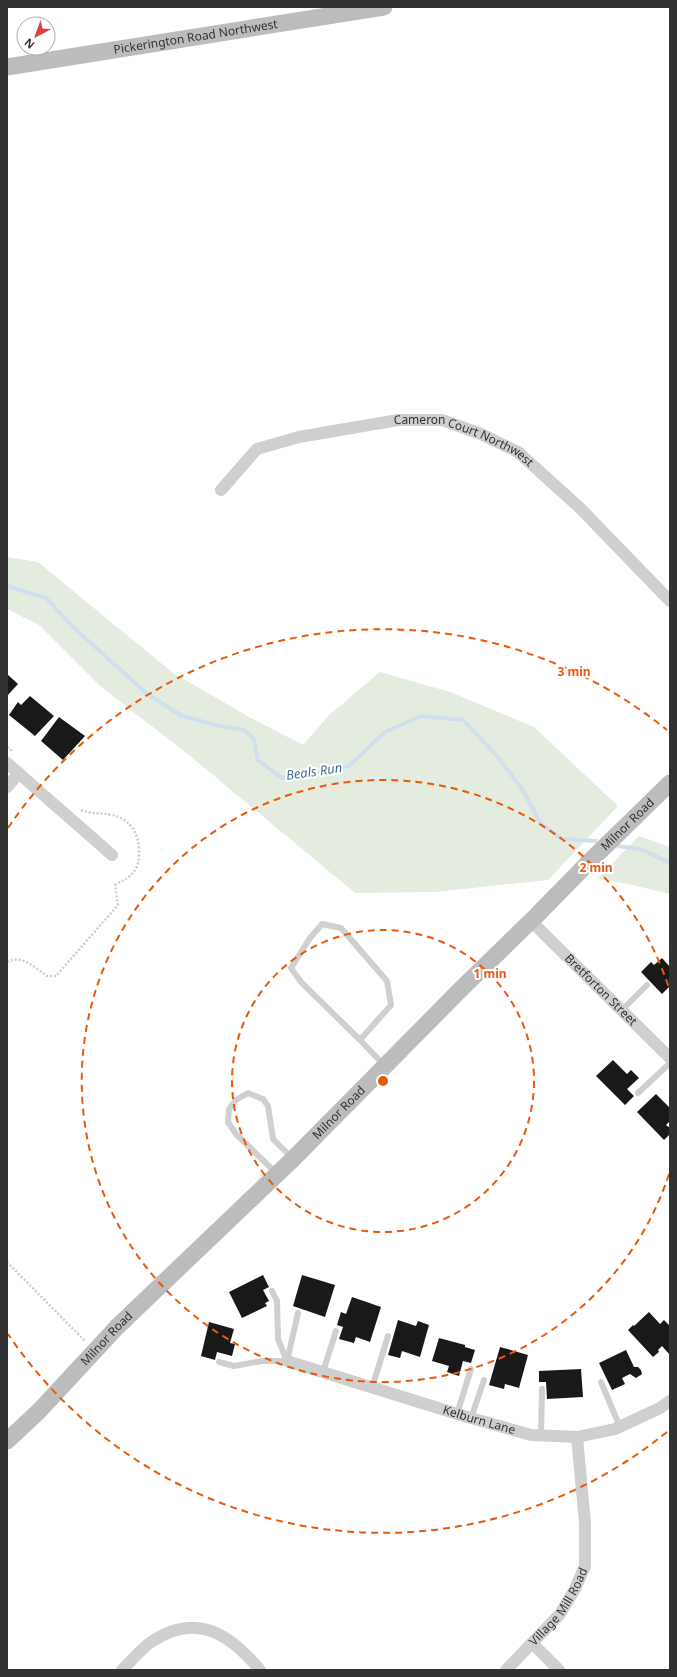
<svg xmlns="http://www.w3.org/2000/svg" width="677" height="1677" viewBox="0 0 677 1677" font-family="'Noto Sans',sans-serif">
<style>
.green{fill:#e4ebdf}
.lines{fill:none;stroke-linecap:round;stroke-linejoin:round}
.stream{stroke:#d0dfec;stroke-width:4}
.building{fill:#191919}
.path{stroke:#ccc;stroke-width:2.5;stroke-dasharray:2 2;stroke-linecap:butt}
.service{stroke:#cfcfcf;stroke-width:6}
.minor{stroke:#cfcfcf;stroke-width:12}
.secondary{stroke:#bcbcbc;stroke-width:17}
.ring{fill:none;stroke:#e8590c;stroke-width:2;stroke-dasharray:7 5}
.labels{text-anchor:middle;stroke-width:4;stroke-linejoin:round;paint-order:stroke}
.street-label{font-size:12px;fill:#323232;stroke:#fff}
.water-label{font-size:13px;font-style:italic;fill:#446e91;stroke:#fff}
.centre{fill:#e8590c;stroke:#fff;stroke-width:2}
.ring-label{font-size:12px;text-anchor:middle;font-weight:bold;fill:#e8590c;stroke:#fff;stroke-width:4;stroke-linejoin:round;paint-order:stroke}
</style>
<rect width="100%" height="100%" fill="#fff"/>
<!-- green -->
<path class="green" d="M7,557L38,562L173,673L251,718L303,745L328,716L380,672L450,692L534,727L618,806L548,880L434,892L355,893L189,755L100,686L39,625L7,609Z
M639,836L670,847V894L628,884L597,879Z"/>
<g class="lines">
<!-- stream -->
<path class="stream" d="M7,586L46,598L72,626L146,693L182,716L220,726L244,730L254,739L258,760L282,778L349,766L385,732L421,716L463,720L497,756L523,790L541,824L562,839L596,841
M618,846L641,849L670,863"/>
</g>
<!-- building -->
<path class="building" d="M7,674L18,684L7,696Z
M30,696L54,716L35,736L9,715L18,702L21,705Z
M59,717L85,736L63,760L41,741Z
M662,958L670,967V986L662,994L641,972L651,962L654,965Z
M613,1060L627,1074L631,1070L639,1078L627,1089L634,1096L625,1105L596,1076Z
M656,1094L670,1108V1121L666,1125L670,1128V1134L664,1140L637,1112Z
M263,1275L269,1287L263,1290L269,1301L265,1303L267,1306L242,1318L229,1292Z
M302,1275L335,1285L325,1317L293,1306Z
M352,1297L381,1307L370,1342L356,1337L354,1343L339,1339L343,1327L337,1325L341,1312L346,1314Z
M649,1312L660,1324L664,1320L670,1326V1355L662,1346L658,1350L659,1352L653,1357L628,1330L633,1325L634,1326Z
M398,1320L416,1326L418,1321L429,1325L420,1357L402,1351L400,1358L388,1355Z
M209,1322L234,1329L230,1343L235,1344L232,1356L217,1352L215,1360L201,1356Z
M439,1338L465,1345V1347L475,1350L471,1363L463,1361L459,1376L447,1372L449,1366L432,1361Z
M500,1347L528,1355L519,1388L505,1384L504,1389L489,1385Z
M626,1350L634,1367H638L641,1370L642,1374L636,1378L630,1374L622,1378L625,1384L612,1390L599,1363Z
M581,1369L583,1397L547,1399L546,1382H539V1371Z"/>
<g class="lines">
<!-- path -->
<path class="path" d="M7,747L13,752
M7,962C22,954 35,968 47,976H56L118,905L115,885C130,877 139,872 139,854C140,835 131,819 112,815C99,812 91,815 79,809
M7,1262L85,1341"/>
<!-- service -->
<path class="service" d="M622,1010L647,985
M360,1040L391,1005L387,981L341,928L322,924L310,938L291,968L301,982L360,1040L384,1065
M638,1093L670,1063
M277,1174L236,1134L228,1122L229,1109L236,1100L248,1093L263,1099L268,1106L273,1139L292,1158
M272,1291L277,1301L278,1339L287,1361
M287,1361L298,1313
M219,1362L234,1366L262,1361H287
M323,1372L336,1331
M601,1382L620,1427
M372,1388L388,1336
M457,1414L471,1369
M471,1418L484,1380
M541,1435L542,1389"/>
<!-- minor -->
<g class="minor">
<path id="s1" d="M221,490L257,449L299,437L398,420H442L481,434L518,452L580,508L670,601"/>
<path d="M7,763L112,855"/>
<path d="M7,787L19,773"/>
<path id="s2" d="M531,921L670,1058"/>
<path id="s3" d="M287,1361L464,1416L531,1435L577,1437L615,1429L660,1408L670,1401"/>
<path d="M532,1643L559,1670"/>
<path d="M122,1670C131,1661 140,1650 151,1642C196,1612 229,1633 260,1670"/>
<path id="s4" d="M506,1670L560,1614L575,1589L585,1566V1523L577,1437"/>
</g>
<!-- secondary -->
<g class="secondary">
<path id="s5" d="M7,67L384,7"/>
<path id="s6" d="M7,1441L39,1411L117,1327L293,1159L461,989L536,916L589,862L670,783"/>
</g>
</g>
<!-- distance rings -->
<g class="ring">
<circle cx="383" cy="1081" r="151"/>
<path d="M669 1174A301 301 0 1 1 669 988"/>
<path d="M667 1432A452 452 0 0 1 8 1334M8 828A452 452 0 0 1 667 730"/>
</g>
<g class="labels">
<!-- street labels -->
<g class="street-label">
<text dy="4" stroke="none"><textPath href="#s5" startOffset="191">Pickerington Road Northwest</textPath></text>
<text dy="4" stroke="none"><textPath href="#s1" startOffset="269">Cameron Court Northwest</textPath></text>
<text dy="4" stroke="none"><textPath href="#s6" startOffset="875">Milnor Road</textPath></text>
<text dy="4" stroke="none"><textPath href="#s2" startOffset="98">Bretforton Street</textPath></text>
<text dy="4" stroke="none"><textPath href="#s6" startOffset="467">Milnor Road</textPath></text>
<text dy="4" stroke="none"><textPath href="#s6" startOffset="143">Milnor Road</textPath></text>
<text dy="4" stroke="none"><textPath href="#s3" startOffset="201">Kelburn Lane</textPath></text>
<text dy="4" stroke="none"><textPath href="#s4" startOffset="83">Village Mill Road</textPath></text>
</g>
<!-- water labels -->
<g class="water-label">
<text transform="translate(314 771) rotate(-8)" y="5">Beals Run</text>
</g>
</g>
<circle cx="383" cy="1081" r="6" class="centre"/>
<g class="ring-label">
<text x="574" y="676">3 min</text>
<text x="596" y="872">2 min</text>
<text x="490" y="978">1 min</text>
</g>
<!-- border -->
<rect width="677" height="1677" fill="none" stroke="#323232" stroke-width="16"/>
<!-- north arrow -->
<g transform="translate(36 36) rotate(221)"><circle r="19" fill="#ffffff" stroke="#adadad"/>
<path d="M0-3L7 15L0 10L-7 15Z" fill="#db4243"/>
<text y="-6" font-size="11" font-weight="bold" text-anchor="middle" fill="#323232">N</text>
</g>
</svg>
